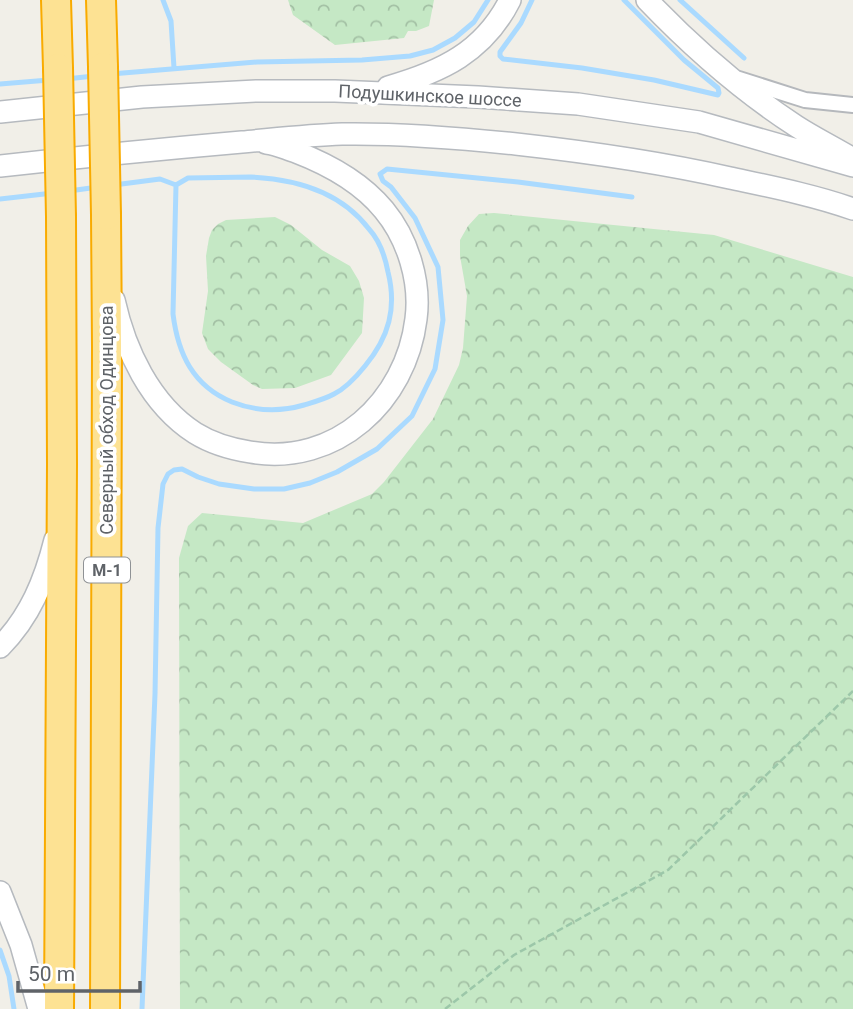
<svg xmlns="http://www.w3.org/2000/svg" width="853" height="1009" viewBox="0 0 853 1009" font-family="Roboto,sans-serif">
<style>
.forest{fill:url(#forest-crowns)}
.lines{fill:none;stroke-linecap:round;stroke-linejoin:round}
.stream{stroke:#aadaff;stroke-width:5}
.street-casing{stroke:#b5b8bc;stroke-width:18}
.secondary-casing{stroke:#b6babf;stroke-width:24}
.highway-casing{stroke:#f9ab00;stroke-width:32}
.path{stroke:#9cc7a9;stroke-width:2.5;stroke-dasharray:7 3.5;stroke-linecap:butt}
.street{stroke:#fff;stroke-width:14}
.secondary{stroke:#fff;stroke-width:21}
.highway{stroke:#fde293;stroke-width:28}
.highway-bridge-casing{stroke:#f9ab00;stroke-width:32;stroke-linecap:butt}
.highway-bridge{stroke:#fde293;stroke-width:28}
.labels{text-anchor:middle;stroke-width:7;stroke-linejoin:round;paint-order:stroke}
.shield{fill:#fff;stroke:#8f9295;stroke-width:2}
.shield-label{font-size:16px;font-weight:bold;fill:#5f6368}
.street-label{font-size:18px;fill:#5f6368;stroke:#fff}
</style>
<defs>
<pattern id="forest-crowns" width="20" height="18" patternUnits="userSpaceOnUse" patternTransform="scale(1.75)"><rect width="20" height="18" fill="#c5e8c5"/><path d="M2 6a3 3 0 1 1 6 0M12 15a3 3 0 1 1 6 0" fill="none" stroke="#a3c0a4"/></pattern>
</defs>
<rect width="100%" height="100%" fill="#f1efe8"/>
<!-- forest -->
<path class="forest" d="M288,0H434L429,26L416,31H408L404,38L335,45L293,15Z
M494,213L714,235L853,277V1009H180L179,558L188,526L202,513L303,523L372,494L384,482L433,419L459,365L463,348L467,296L460,256V240L468,226L479,214Z
M275,217L291,225L322,250L350,266L359,281L364,298L362,333L331,375L295,388L262,389L253,385L221,362L208,349L202,333L208,291L206,256L209,238L212,230L218,224L226,220Z"/>
<g class="lines">
<!-- stream -->
<path class="stream" d="M163,0L171,21L174,68
M532,0L521,23L500,52V56L503,59L582,68L654,80L718,95L719,93L718,88L684,60L624,0
M680,0L744,58
M111,74L257,62L362,60L410,56L433,50L455,38L474,22L488,0
M66,79L94,76
M0,84L49,80
M251,177C295,179 341,192 369,229C380,241 385,256 388,272C397,308 389,337 365,366C357,376 346,388 334,394C325,399 314,402 304,405C280,412 255,411 232,402C193,386 178,354 173,314L176,185L188,178Z
M114,185L160,179L176,185
M69,191L98,187
M0,199L53,193
M0,950L9,976L14,1009
M142,1009L155,694L158,528L163,484L168,474L174,470L182,469L198,477L219,484L254,489H284L310,483L337,472L377,449L412,416L435,369L443,320L438,267L415,218L391,187L383,181L380,174L387,169L518,182L632,197"/>
<!-- street casing -->
<g class="street-casing">
<path id="street" d="M739,79L805,100L853,105"/>
</g>
<!-- secondary casing -->
<g class="secondary-casing">
<path id="secondary" d="M647,0C692,47 742,91 796,126C813,137 831,146 848,156
M388,87C441,72 484,52 510,0
M0,112L142,97L256,91H335L478,97L578,104L699,122L853,166
M0,166C81,157 161,149 242,142C275,139 309,135 342,134C400,133 459,138 516,144C588,152 659,162 730,178C772,187 813,195 853,209
M114,300C125,350 150,404 195,433C211,443 231,449 250,452C336,467 406,401 416,319C421,282 408,239 384,210C361,182 330,165 296,152C286,149 277,144 266,143
M0,647C30,617 45,580 55,540
M0,892L21,945L39,1009"/>
</g>
<!-- highway casing -->
<g class="highway-casing">
<path id="highway" d="M56,0L58,68
M101,0L103,67
M59,1009L62,464L61,217
M105,1009L107,347L106,215"/>
</g>
<!-- path -->
<path class="path" d="M445,1009L514,955L668,870L853,691"/>
<!-- street -->
<use href="#street" class="street"/>
<!-- secondary -->
<use href="#secondary" class="secondary"/>
<!-- highway -->
<use href="#highway" class="highway"/>
<!-- highway-bridge casing -->
<g class="highway-bridge-casing">
<path id="highway-bridge" d="M103,67L106,215
M58,68L61,217"/>
</g>
<!-- highway-bridge -->
<use href="#highway-bridge" class="highway-bridge"/>
</g>
<g class="labels">
<!-- shield labels -->
<rect class="shield" x="84" y="557.5" width="46" height="25" rx="5"/>
<g class="shield-label">
<text x="107" y="576">М-1</text>
</g>
<!-- street labels -->
<g class="street-label">
<text transform="translate(430 96) rotate(3)" y="6">Подушкинское шоссе</text>
<text transform="translate(107 420) rotate(-90)" y="6">Северный обход Одинцова</text>
</g>
</g>
<!-- scale -->
<path d="M18 981v10h122v-10" fill="none" stroke="#5f6368" stroke-width="3.5"/>
<text x="28" y="981" font-size="21" fill="#5f6368" stroke="#ffffff" stroke-width="5" paint-order="stroke">50 m</text>
</svg>
